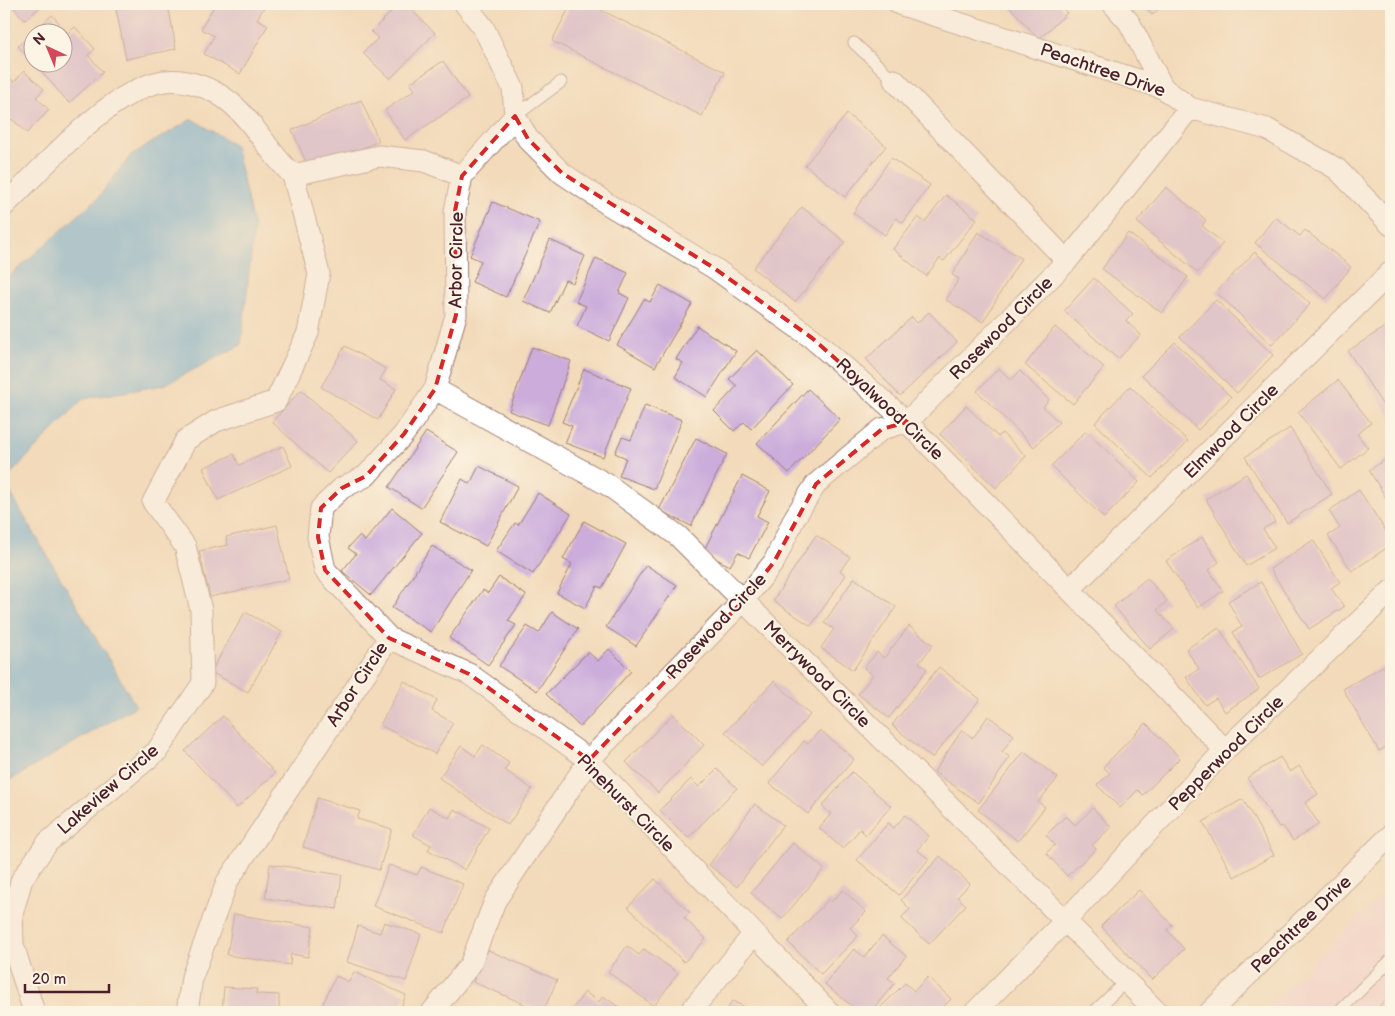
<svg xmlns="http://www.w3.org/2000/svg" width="1395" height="1016" viewBox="0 0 1395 1016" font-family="'Balsamiq Sans',sans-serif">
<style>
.built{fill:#f4cfdc}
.water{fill:#65addc;stroke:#586684}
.building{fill:#cbacdb}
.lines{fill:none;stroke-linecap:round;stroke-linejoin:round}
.service-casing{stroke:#9e7c72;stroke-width:13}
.minor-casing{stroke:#9e7c72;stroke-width:23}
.service{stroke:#fff;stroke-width:11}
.minor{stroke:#fff;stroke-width:21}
.marked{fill:none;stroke:#d62828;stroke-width:4;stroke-dasharray:10 6;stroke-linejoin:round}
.labels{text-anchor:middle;stroke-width:4;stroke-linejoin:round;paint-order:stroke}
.street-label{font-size:18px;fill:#4a1f2b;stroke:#fcf5e5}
</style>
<rect width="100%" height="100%" fill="#fcf5e5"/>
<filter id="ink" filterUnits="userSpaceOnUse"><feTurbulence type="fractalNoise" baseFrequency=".02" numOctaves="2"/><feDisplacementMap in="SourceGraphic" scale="10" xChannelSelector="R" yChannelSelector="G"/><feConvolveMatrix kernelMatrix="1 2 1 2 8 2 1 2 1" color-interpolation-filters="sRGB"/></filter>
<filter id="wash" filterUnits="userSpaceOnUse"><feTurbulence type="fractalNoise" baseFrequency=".0096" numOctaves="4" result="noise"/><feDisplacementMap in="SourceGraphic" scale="20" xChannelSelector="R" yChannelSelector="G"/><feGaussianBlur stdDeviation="1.12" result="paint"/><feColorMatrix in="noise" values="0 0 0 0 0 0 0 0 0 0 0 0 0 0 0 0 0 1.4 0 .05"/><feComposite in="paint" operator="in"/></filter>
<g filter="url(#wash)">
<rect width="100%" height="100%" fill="#f2daba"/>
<!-- built -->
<path class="built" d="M1391,886V1012H1262Z"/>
<!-- water -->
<path class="water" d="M192,119L235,145L254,228L241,345L164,385L83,399L4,481V281L98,198L131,155Z
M4,482L136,706L4,784Z"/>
<g id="blocks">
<!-- building -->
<path class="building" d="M10,4H44L25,20Z
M115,4H168L176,49L126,59Z
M215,4H266L257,19L268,25L240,74L204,54L214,36L201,29Z
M399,4H405L435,33L390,79L363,53L378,38L371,32Z
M571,4H589L725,72L702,116L552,41Z
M1007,4H1058L1067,13L1039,39Z
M1142,4H1165L1152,15Z
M52,15L68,33L75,27L95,49L88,55L103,72L69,103L33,62H62V32H32V62L18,46Z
M443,61L468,98L405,140L385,110L415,90L410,83Z
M24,71L44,89L36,97L49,110L27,133L12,119L4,128V72L14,82Z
M361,100L379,141L310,171L292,130Z
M847,114L886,146L845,197L805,165Z
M891,158L930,185L903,223L896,218L885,235L853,213Z
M1166,187L1206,220L1202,226L1223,243L1198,273L1137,222Z
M946,195L977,219L944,261L940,258L926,276L893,249L918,217L925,222Z
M493,202L540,222L506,297L472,282L481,261L470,256Z
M802,207L845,242L795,302L753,268Z
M1275,217L1300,236L1305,230L1351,267L1326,299L1255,243Z
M978,232L1021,258L983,322L946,300L959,279L952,275Z
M1128,233L1188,277L1162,313L1102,269Z
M550,240L585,256L573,283L565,280L550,313L523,301Z
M1255,252L1310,304L1272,345L1216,292Z
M596,258L628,273L619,293L629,298L609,341L577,326L586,306L576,302Z
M1094,278L1133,314L1126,321L1141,335L1118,359L1064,311Z
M660,285L692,304L655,367L617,345L644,299L650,302Z
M1216,300L1273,355L1237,393L1180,337Z
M929,312L957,342L900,396L866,359L912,317L917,323Z
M1391,323V418L1348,351Z
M697,326L736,351L707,397L675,377L683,363L676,359Z
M1055,327L1104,367L1073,404L1025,365Z
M1175,342L1231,397L1198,430L1142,375Z
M345,346L386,369L380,380L396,389L378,420L321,387Z
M532,347L571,361L548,425L509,411Z
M757,350L793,385L751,429L744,422L734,431L714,411L737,386L729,379Z
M999,368L1011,380L1020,371L1049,400L1043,407L1059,422L1034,447L977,391Z
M584,369L631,388L603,457L565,443L572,426L562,422Z
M1338,380L1371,423L1357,434L1368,448L1341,469L1298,412Z
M1130,386L1188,441L1152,478L1095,423Z
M808,389L840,419L789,473L757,443Z
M301,390L358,441L328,473L272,422Z
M645,405L682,420L654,489L619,476L626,458L615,453L622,437L631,440Z
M966,406L998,437L1002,433L1026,456L996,488L940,434Z
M1290,428L1332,494L1287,523L1245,457Z
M1086,431L1139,482L1104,518L1051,466Z
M426,432L458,452L421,508L389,487Z
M696,438L727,454L691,526L659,510Z
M283,446L292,466L218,500L203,468L234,454L239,465Z
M1391,456V506L1369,470Z
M479,466L518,486L486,546L440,522L462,479L470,484Z
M1246,474L1275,522L1263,529L1275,548L1246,566L1206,499Z
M742,476L770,491L757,516L768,522L749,558L738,552L730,566L703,552Z
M1359,490L1391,539V545L1352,571L1328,536L1340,528L1329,511Z
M538,493L571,514L533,574L496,551L515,523L518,525Z
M392,508L422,533L371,595L342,571L356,554L348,548L359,536L365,541Z
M584,521L626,544L602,588L597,586L585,608L557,593L572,564L563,559Z
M277,525L289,579L210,597L199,551L228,545L226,537Z
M816,535L850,557L840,571L846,575L811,626L773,601Z
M1202,537L1219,562L1209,570L1223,591L1198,608L1166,561Z
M1313,540L1340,582L1331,588L1344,607L1309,629L1270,569Z
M432,546L471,570L431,632L392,608Z
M646,565L677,585L636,646L606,627Z
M499,577L526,595L508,621L516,625L488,665L449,638L483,590L488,593Z
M854,578L896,607L853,670L821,648L834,629L824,623Z
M1147,578L1167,601L1157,610L1174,629L1150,649L1114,606Z
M1261,582L1302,654L1259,679L1233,632L1242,627L1228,601Z
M245,612L282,632L248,692L211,672Z
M552,612L578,629L537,691L499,666L527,626L539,633Z
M909,626L933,645L919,663L927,669L889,718L858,694L873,675L864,668L877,652L884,658Z
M1219,628L1259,689L1225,712L1216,698L1205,705L1186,677L1199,669L1186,649Z
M609,649L631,671L580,727L546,694L588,652L598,661Z
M1383,666L1391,679V744L1379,751L1343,689Z
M939,667L980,699L932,758L892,725Z
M404,681L437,700L432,711L453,723L435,754L380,725Z
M774,681L810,715L762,767L725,732Z
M673,714L704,745L658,793L626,762Z
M223,716L275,773L237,808L185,751Z
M988,716L1014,735L1002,752L1010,757L979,803L934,772L962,730L973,738Z
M1146,723L1180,758L1143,795L1138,790L1120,808L1097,785L1110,773L1103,767Z
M820,730L854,759L808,814L769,783L804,741L808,744Z
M483,745L509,763L505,770L532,789L508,825L439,778L461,746L475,756Z
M1024,752L1058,778L1038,802L1045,807L1018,841L978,810Z
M1280,757L1290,772L1299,766L1318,794L1305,803L1319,824L1293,841L1283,826L1279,827L1247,778Z
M717,769L737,788L688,838L660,810L691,779L699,787Z
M852,772L891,806L866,835L860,829L843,849L819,828L831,814L822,806Z
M317,798L360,811L357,819L392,829L379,870L303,847Z
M1243,799L1274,855L1234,877L1203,822Z
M755,804L783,825L737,887L709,865Z
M429,807L449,818L454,809L489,828L465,870L428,850L431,845L413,835Z
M1093,808L1111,827L1092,845L1096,849L1067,876L1046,853L1055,845L1046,835L1066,816L1075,825Z
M905,815L929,836L917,850L929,859L899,895L857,860L888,823L894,828Z
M793,843L824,869L782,919L751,893Z
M940,856L970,884L957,897L966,905L929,944L901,918L910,909L901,900Z
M270,864L342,875L337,909L265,898Z
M389,865L417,875L421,867L463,884L444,933L373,906Z
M655,879L690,913L684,918L706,939L684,962L628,907Z
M843,890L866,912L850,928L858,936L821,974L788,942L829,899L831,902Z
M1139,890L1172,925L1167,930L1184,949L1152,980L1101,926Z
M234,914L313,927L308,957L291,954L290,965L227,955Z
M384,922L421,934L406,981L347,962L358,926L380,933Z
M882,936L906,956L888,978L895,983L870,1012H859L825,984L854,949L864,957Z
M627,946L639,955L644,949L678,973L654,1006L608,972Z
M488,950L557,980L543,1012L473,982Z
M354,972L406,995L399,1012H319L336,976L349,982Z
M928,977L951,999L939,1011L940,1012H876L905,983L914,991Z
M224,987L257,989L256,994L279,995V1012H222Z
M585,992L599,1002L603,996L626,1012H570Z
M1391,995V1012H1373Z
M732,1001L756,1012H726Z"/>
</g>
</g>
<g filter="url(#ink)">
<use href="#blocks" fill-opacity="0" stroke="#9e7c72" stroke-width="1"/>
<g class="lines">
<!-- service casing -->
<g class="service-casing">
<path id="service" d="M854,43L894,80
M515,116L561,82
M1094,1012L1126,981
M1338,1012L1391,960"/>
</g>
<!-- minor casing -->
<g class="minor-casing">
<path id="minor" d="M465,4L483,27L513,88L515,116L528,139L562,173L609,205L714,268L812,338L907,422L1225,750
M899,4L1163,88L1190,108L1267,129L1337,169L1391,225
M1113,4L1129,22L1163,88
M894,80L1067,261L1190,108
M293,175L379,156L424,161L462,176
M4,206C43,168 110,89 164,81C188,78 214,89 231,103C256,124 269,154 293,175
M435,389L608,485L678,536L1157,1012
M1070,589L1391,272
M389,638L469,674L589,760L829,1012
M34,1012L13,945L12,914L22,879L48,842L157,751L203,683L201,610L185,546L153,502L186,440L216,421L276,401L308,333L319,274L293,175
M187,1012L192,977L227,882L389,638L325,570L318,537L321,508L342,488L366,476L404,434L435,389L456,315L455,211L462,176L515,116
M432,1012L470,965L495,901L589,760L743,601L774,562L795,517L816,484L882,429L907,422L1067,261
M690,1012L753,935
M975,1012L1066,920L1225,750L1391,591
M1210,1012L1391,835"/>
</g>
<!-- service -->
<use href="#service" class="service"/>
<!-- minor -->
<use href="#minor" class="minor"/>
</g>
</g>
<!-- marked area -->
<path d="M0 0H1395V1016H0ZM515,116L528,139L562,173L714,268L812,338L907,422L882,429L816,484L774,562L743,601L589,760L469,674L389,638L325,570L318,537L321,508L342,488L366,476L404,434L435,389L456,315L455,211L462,176Z" fill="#f2daba" fill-opacity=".55" fill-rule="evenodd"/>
<path class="marked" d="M515,116L528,139L562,173L714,268L812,338L907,422L882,429L816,484L774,562L743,601L589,760L469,674L389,638L325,570L318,537L321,508L342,488L366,476L404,434L435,389L456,315L455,211L462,176Z"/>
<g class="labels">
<!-- street labels -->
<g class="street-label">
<text transform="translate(1103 70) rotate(19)" y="6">Peachtree Drive</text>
<text transform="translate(456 260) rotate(-89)" y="6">Arbor Circle</text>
<text transform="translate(1001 328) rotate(-45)" y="6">Rosewood Circle</text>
<text transform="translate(890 409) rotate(43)" y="6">Royalwood Circle</text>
<text transform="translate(1231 431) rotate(-45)" y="6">Elmwood Circle</text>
<text transform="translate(716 626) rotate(-47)" y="6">Rosewood Circle</text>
<text transform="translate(817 674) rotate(45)" y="6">Merrywood Circle</text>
<text transform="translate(357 684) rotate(-57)" y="6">Arbor Circle</text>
<text transform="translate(1226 753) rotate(-45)" y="6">Pepperwood Circle</text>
<text transform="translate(108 789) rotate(-41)" y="6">Lakeview Circle</text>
<text transform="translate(626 803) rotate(45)" y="6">Pinehurst Circle</text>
<text transform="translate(1301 924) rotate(-44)" y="6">Peachtree Drive</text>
</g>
</g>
<!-- margin -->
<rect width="1395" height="1016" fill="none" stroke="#fcf5e5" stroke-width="20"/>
<!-- north arrow -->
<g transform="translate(48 48) rotate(316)"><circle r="24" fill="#fcf5e5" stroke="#b59f9b"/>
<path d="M0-4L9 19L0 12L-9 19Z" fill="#d1495b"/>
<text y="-8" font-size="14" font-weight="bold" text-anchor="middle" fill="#4a1f2b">N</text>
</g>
<!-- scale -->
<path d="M25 984v8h84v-8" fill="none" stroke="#4a1f2b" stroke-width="2.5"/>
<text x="32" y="984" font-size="15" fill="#4a1f2b" stroke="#fcf5e5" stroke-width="4" paint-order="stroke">20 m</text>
</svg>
